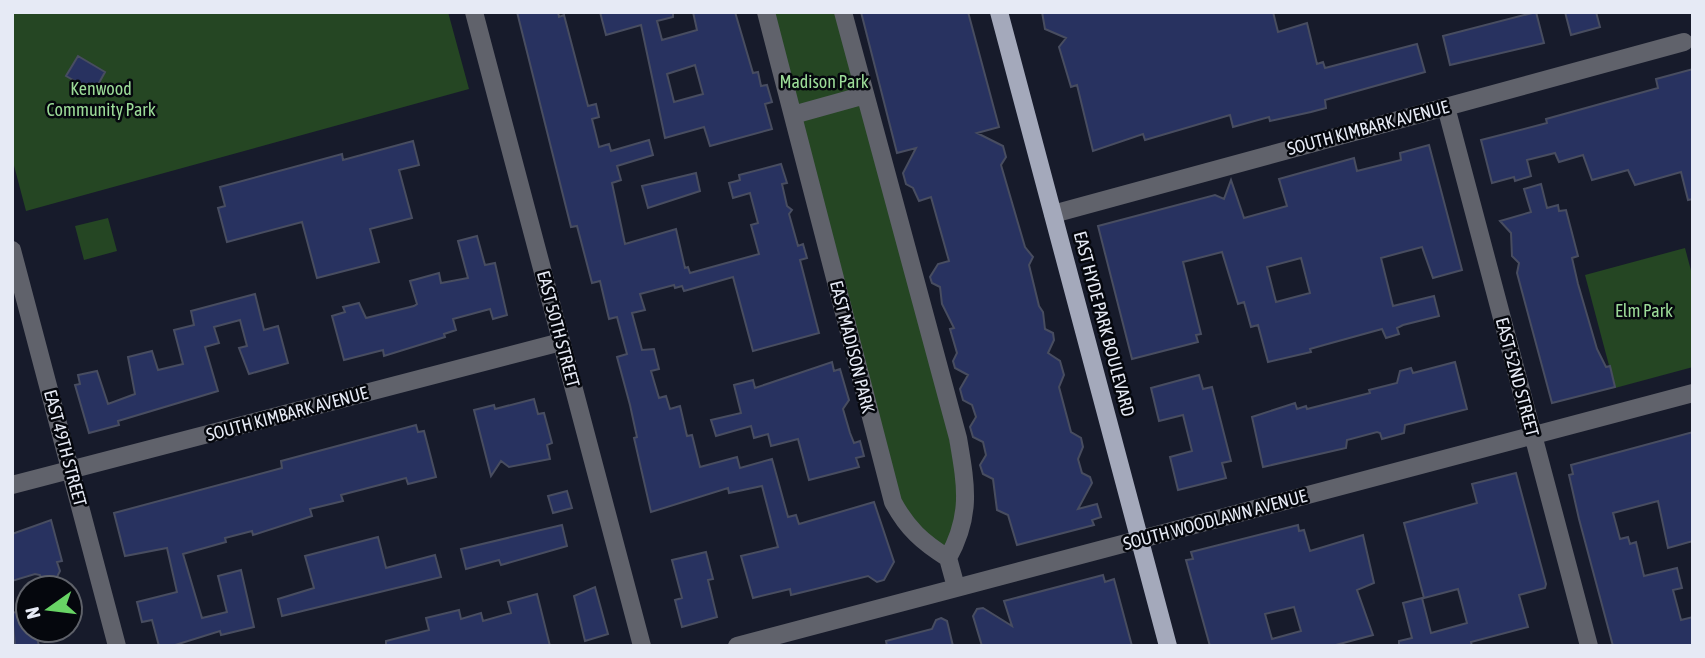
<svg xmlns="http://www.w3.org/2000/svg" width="1705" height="658" viewBox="0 0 1705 658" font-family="'Asap Condensed',sans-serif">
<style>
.green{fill:#254623}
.building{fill:#283260;stroke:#484d60;stroke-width:2;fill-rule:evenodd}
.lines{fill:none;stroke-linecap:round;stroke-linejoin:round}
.minor{stroke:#60626b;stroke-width:18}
.major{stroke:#a4a9bb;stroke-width:18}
.labels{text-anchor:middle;stroke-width:5;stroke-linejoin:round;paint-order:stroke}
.park-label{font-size:18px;fill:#9cdb98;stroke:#05070d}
.street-label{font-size:18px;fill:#e6eaf5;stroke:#05070d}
</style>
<rect width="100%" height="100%" fill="#171b2b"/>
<!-- green -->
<path class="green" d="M12,12H448L469,89L26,211L12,158Z
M773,12H838L947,425L960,497L949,543L943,547L914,523L899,497Z
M108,218L117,251L84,260L75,226Z
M1685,248L1693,278V367L1615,388L1585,275Z"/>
<!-- building -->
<path class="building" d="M517,12H558L559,17L564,15L588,106L596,104L599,117L592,119L599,147L609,144L611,151L649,140L653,155L617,166L621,180L612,183L625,244L676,229L685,268L688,267L690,273L759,254L751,225L758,223L750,193L733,198L729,183L740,180L739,175L781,164L787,183L782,184L787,206L792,210L789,214L798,246L803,244L807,258L800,260L819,333L753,351L733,277L684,291L682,286L675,288L674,285L640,294L645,310L632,313L642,350L654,349L659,369L651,371L659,398L666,396L670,409L680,406L687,436L692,435L700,467L737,457L740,468L772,459L788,517L796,515L799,524L874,502L894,562L884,580L877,582L868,576L791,595L790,589L753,598L741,556L778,547L762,486L729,493L728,488L651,512L634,438L637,437L630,405L617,357L627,354L617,317L609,319L600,281L592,283L577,226L571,227Z
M600,12H673V17L657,21L662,40L697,30L693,12H735L753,73L758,72L761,86L767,85L772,102L765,104L772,129L710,146L704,127L665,138L641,25L606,35ZM695,65L703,94L674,102L667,74Z
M861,12H968L999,127L977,133L1003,146L1006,157L1001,165L1025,247L1033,257L1029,265L1039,306L1043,312L1045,329L1053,333L1054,340L1048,353L1060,361L1064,375L1059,387L1071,432L1081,438L1083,447L1078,459L1082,473L1090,477L1092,483L1078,509L1097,504L1101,517L1092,520L1094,525L1017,545L1008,515L997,510L993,479L983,474L980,465L986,455L983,442L973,437L970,427L976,417L972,405L963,400L960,389L968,375L955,368L953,361L957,353L950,329L954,328L942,304L940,287L932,283L930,277L938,264L949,261L931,197L919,201L913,188L906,184L903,173L916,148L897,153Z
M1042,12H1273L1278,32L1307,23L1317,64L1323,62L1325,68L1417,44L1425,72L1325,100L1326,108L1311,112L1270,121L1269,117L1233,127L1230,115L1145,140L1143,134L1093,151L1077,85L1071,87L1059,47L1066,38L1045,29Z
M1536,12L1544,43L1450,65L1443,36Z
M1565,12H1596L1600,27L1571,35Z
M78,56L105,72L94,92L66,76Z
M1693,69V199L1688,200L1681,172L1635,185L1628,170L1592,180L1583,155L1559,162L1555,153L1527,160L1531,176L1515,181L1514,177L1492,183L1481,140L1547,123L1546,119L1658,88L1656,79Z
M413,141L419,165L399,170L412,218L370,229L379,262L317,278L302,222L227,242L218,208L225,206L220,187L342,154L343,160Z
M1429,145L1462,270L1433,278L1422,247L1381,258L1393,306L1434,296L1439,316L1403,325L1397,328L1399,334L1386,338L1382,329L1324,345L1310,349L1311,352L1268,362L1258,325L1251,327L1244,302L1238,304L1222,252L1183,262L1201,334L1196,335L1198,342L1132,359L1098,226L1215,195L1224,199L1231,180L1244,218L1287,206L1279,179L1354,158L1357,171L1401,160L1400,153ZM1301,258L1310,293L1276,302L1267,267Z
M696,173L700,191L648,208L642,186Z
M1541,184L1547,208L1558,205L1559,211L1566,210L1578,256L1572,258L1578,284L1597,349L1606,367L1610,366L1615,387L1552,403L1517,273L1519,263L1512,256L1511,233L1500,221L1531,212L1524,189Z
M477,236L485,265L495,263L507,315L493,319L490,309L453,319L456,330L444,334L445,337L384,356L383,350L344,360L332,316L345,312L343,307L359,303L366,318L414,306L417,304L410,281L439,273L441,283L468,278L458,241Z
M255,294L264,330L278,326L288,363L249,374L239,348L247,346L240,320L214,327L219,343L205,347L218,391L118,421L119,425L89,433L75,385L80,384L78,375L97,371L108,404L135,394L128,357L152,351L158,370L183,364L174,330L194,325L191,311Z
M832,362L834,371L840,369L849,400L843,409L850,433L854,443L860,441L864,456L856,458L859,467L809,480L798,439L771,446L768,434L754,438L751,426L716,436L711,420L741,413L734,385L753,380L755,388Z
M1455,362L1467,409L1405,425L1404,433L1382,439L1380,433L1377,432L1347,440L1346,448L1263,467L1252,417L1295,403L1297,409L1306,406L1307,409L1370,393L1369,390L1397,383L1400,371L1411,368L1413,373Z
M1199,375L1203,389L1212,387L1231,461L1222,463L1226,478L1178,490L1170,457L1192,451L1183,415L1159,421L1151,388Z
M534,399L538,414L544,413L552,443L547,445L550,459L509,467L501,461L491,476L474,410L494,405L495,409Z
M416,425L418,432L424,431L436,477L408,484L406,478L341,495L343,501L310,509L312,516L253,535L252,531L225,538L226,542L183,554L202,618L227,612L218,576L241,570L254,627L221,635L220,631L172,646H159L152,620L142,622L137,602L177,592L167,548L125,556L114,513L282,468L281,461Z
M1693,432V541L1668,548L1658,501L1613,513L1620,539L1628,537L1630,544L1636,542L1644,576L1677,568L1682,588L1673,590L1681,620L1693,617V646H1613L1579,519L1569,475L1573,474L1571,465Z
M1516,473L1546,584L1545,588L1519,595L1528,627L1471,642L1472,646H1399V641L1412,638L1403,603L1422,598L1431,633L1467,623L1458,589L1424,598L1404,523L1477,503L1472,484Z
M567,491L572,508L553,513L548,496Z
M51,520L62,561L57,562L60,571L57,577L42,581L40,575L35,574L12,581V534Z
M562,525L567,546L501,565L499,560L466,569L461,549Z
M1298,525L1299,531L1304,530L1310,551L1363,535L1374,583L1357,590L1373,635L1332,646H1210L1186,560L1193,559L1191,552ZM1294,607L1301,631L1272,639L1265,614Z
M378,537L386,568L435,555L441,577L282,616L278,599L314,588L305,556Z
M706,552L713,579L708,580L717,617L682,627L675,600L682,598L672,560Z
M1103,575L1105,582L1114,579L1132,646H982L973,616L977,609L983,608L1012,626L1004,601Z
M595,587L608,634L585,641L574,596Z
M537,594L550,646H386V641L429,630L426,618L459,610L461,619L481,613L483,621L511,613L508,602Z
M28,609V630H35L39,646H15L12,613Z
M941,618L947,621L953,646H887L886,641L932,629L936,620Z"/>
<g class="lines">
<!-- minor -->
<path class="minor" d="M474,12L642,646
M766,12L893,502C907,528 922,542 948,558L956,587
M843,12L958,438C966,485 972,515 948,558
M1446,107L1589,646
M793,115L865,95
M1053,214L1684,42
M12,250L117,646
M12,485L561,342
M737,646L1693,393"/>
<!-- major -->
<path class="major" d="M999,12L1168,646"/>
</g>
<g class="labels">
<!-- park labels -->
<g class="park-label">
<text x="824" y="88">Madison Park</text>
<text x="101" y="95">Kenwood<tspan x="101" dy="21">Community Park</tspan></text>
<text x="1644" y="317">Elm Park</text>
</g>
<!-- street labels -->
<g class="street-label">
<text transform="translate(1368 128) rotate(-15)" y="6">SOUTH KIMBARK AVENUE</text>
<text transform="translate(1104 324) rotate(75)" y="6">EAST HYDE PARK BOULEVARD</text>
<text transform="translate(558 329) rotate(75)" y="6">EAST 50TH STREET</text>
<text transform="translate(852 347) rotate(76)" y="6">EAST MADISON PARK</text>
<text transform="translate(1517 377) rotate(75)" y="6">EAST 52ND STREET</text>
<text transform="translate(287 414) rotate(-15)" y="6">SOUTH KIMBARK AVENUE</text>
<text transform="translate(65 448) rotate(75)" y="6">EAST 49TH STREET</text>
<text transform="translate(1215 520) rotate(-15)" y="6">SOUTH WOODLAWN AVENUE</text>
</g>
</g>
<!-- border -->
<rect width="1705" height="658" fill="none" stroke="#e6eaf5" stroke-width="28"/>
<!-- north arrow -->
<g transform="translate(49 609) rotate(256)"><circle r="33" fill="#05070d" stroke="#5f626a" stroke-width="2"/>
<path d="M0-5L12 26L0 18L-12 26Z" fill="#68d465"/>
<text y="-10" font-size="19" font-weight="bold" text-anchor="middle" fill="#e6eaf5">N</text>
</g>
</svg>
